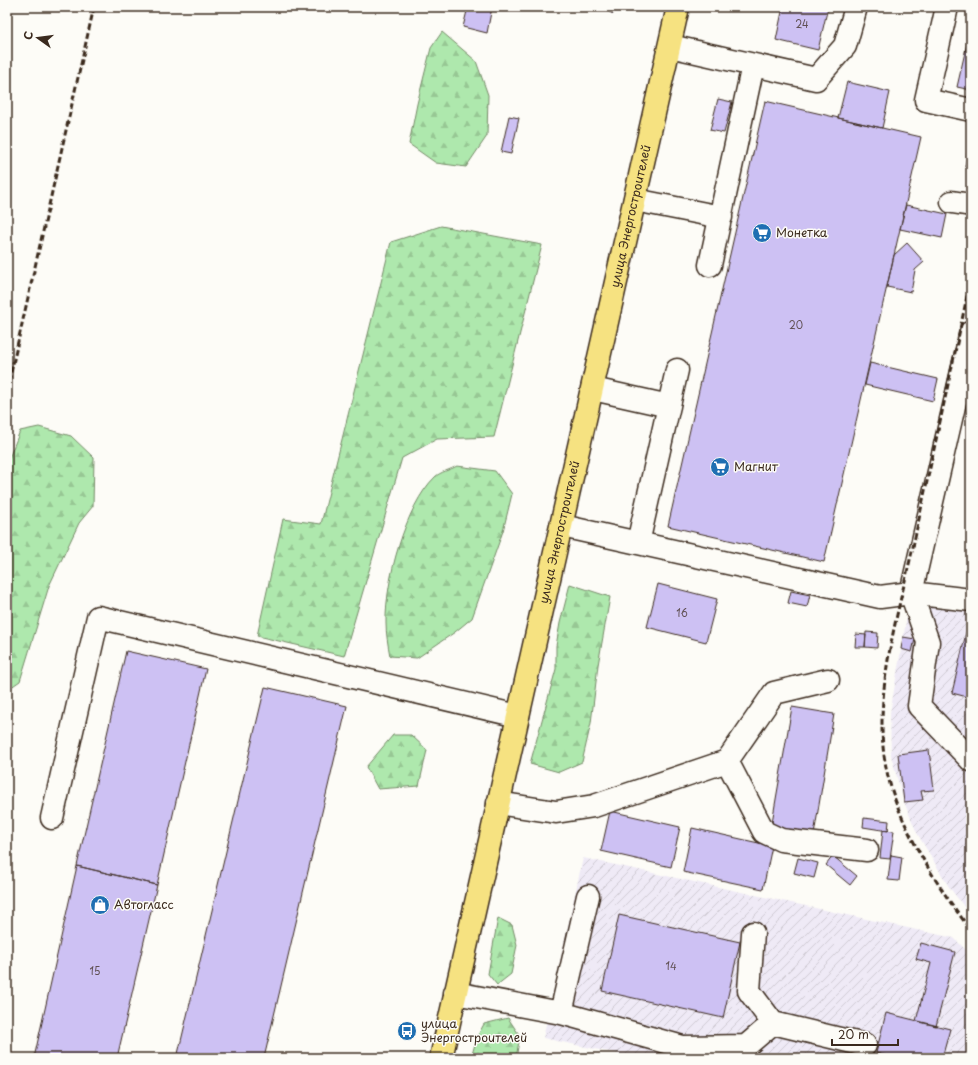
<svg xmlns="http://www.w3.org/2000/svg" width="978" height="1065" viewBox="0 0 978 1065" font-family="'Playpen Sans',sans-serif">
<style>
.industrial{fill:url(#industrial-furrows)}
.forest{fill:url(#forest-firs);stroke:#748966}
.building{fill:#cdc1f3;stroke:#3b2a1e}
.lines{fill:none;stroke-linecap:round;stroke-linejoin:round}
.minor-casing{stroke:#3b2a1e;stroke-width:25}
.major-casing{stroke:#3b2a1e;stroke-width:25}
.minor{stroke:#fdfcf7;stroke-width:22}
.major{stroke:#f6e281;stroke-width:22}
.rail{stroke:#3b2a1e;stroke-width:3;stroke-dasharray:6 3;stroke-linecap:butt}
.labels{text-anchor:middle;stroke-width:3;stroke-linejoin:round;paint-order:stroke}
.number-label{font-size:10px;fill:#605053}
.street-label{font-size:12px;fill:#3b2a1e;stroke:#fdfcf7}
.poi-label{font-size:12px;fill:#3b2a1e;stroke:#fdfcf7;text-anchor:start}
</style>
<defs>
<pattern id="industrial-furrows" width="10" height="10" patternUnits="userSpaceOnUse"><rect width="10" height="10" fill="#efeaf6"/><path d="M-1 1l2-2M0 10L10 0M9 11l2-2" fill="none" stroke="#cec9d2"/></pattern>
<pattern id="forest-firs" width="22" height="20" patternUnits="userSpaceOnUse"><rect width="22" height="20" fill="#aee8ad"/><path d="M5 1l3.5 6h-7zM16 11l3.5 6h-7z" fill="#97c794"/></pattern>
</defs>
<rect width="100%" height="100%" fill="#fdfcf7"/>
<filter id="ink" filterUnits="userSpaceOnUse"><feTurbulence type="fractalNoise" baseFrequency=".025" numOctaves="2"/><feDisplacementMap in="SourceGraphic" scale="8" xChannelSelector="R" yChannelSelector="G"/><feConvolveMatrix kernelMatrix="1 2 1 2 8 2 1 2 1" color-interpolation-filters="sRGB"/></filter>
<g filter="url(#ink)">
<!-- industrial -->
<path class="industrial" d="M921,602L971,613V913H969L949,887L917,833L904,802L891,756L890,713L907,616Z
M583,858L954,938L971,955V1058H638L543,1038Z"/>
<!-- forest -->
<path class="forest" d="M442,32L476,61L488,95L487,136L466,167L436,163L409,144L417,104L431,48Z
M441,226L542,245L494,437L437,439L402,458L344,656L257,636L283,519L321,524L391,242Z
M39,427L71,436L94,458L93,506L79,523L49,586L20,681L7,690V463L20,431Z
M457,466L495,471L512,494L503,531L472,618L455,632L417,658L390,656C388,645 386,634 386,623C385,582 405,506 435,477C440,472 450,470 457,466Z
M570,584L610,597L598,665L591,723L582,762L559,772L530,764L556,669V646L560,623Z
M393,735H411L427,750L419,786L378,789L366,767Z
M498,918L512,925L517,945L511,974L497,985L488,974Z
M508,1018L520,1036L516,1058H471L477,1037L484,1024Z"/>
<!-- building -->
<path class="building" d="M468,7H492L487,33L463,27Z
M601,7H616L613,14Z
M783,7H828L818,50L776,40Z
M971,26V90L957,87Z
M847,82L890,92L882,128L838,118Z
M718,99L732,102L724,133L710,130Z
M765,101L921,137L824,562L668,526Z
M509,116L519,118L511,154L501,152Z
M969,143H971V169L965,167Z
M906,205L947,214L942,238L900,229Z
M907,243L924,262L915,270L911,292L887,287L894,255Z
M870,363L938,379L933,401L865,385Z
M658,584L717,599L706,642L647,627Z
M791,591L810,595L807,607L788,603Z
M970,616L971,617V698L952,693Z
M866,632L878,633L877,648L865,647Z
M856,634L866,635L865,647H855Z
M903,637L915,639L912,652L901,649Z
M126,651L206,669L157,885L77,866Z
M265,687L347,706L264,1058H177Z
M792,707L834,714L814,835L771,828Z
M929,750L934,790L921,791L923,800L904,802L898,754Z
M610,811L680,827L671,867L601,851Z
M864,818L889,821L888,831L863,827Z
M692,828L772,846L763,889L683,872Z
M883,830L894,831L890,859L880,858Z
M891,855L902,857L899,881L888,880Z
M833,856L857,876L850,885L826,865Z
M798,858L818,863L814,878L794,873Z
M77,866L157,885L117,1058H34Z
M619,915L740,942L723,1018L602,991Z
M921,943L955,952L936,1026L916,1021L931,963L916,959Z
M886,1013L950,1029L942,1058H896L876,1053Z"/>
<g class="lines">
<!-- minor casing -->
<g class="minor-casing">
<path id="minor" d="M947,7L926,100L971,110
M670,46L816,79L845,46L856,7
M635,200L721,217
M952,202L971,205
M710,265L753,65
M971,332L911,593L928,642L919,706L971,760
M593,389L669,406
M562,526L880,597L911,593L971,600
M638,543L677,370
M727,761L764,832L781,840L867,850
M498,803L556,812L594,806L727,761L774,693L828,680
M52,818L98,617L518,716
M753,933L749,991L773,1023
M455,993L561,1013L683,1047L746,1046L773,1023L865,1045
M561,1013L588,896"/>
</g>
<!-- major casing -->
<g class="major-casing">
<g id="major">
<path id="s1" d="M441,1058L678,7"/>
</g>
</g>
<!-- minor -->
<use href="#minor" class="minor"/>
<!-- major -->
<use href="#major" class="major"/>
<!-- rail -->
<path class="rail" d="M971,278C952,367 932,457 913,547C898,613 872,699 886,767C896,821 937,887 971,930
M7,390L94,7"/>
</g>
</g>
<!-- icons -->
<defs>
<g id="supermarket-disc" transform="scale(1)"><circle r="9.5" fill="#1f6fb2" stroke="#fdfcf7"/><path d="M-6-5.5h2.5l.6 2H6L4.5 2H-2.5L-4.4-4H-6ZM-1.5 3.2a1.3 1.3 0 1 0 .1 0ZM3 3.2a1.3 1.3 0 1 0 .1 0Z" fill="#fff"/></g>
<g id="shop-disc" transform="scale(1)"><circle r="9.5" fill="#1f6fb2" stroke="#fdfcf7"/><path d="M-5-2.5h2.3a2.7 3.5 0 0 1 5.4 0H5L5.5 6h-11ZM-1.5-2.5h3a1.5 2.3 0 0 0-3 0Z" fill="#fff"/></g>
<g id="bus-disc" transform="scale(1)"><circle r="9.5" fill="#1f6fb2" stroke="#fdfcf7"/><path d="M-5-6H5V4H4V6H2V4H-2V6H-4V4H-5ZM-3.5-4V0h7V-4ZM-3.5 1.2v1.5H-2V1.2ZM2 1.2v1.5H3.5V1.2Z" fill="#fff"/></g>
</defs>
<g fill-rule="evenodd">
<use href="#supermarket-disc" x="762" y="233"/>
<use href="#supermarket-disc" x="720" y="467"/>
<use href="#shop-disc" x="100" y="905"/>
<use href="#bus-disc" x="407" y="1031"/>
</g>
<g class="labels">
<!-- number labels -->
<g class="number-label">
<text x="802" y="28">24</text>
<text x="796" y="329">20</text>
<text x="682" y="617">16</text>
<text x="671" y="970">14</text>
<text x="95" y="975">15</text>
</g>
<!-- street labels -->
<g class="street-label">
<text dy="4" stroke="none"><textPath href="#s1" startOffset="863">улица Энергостроителей</textPath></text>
<text dy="4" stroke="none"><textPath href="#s1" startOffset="539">улица Энергостроителей</textPath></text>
</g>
<!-- poi labels -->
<g class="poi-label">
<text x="776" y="237">Монетка</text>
<text x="734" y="471">Магнит</text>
<text x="114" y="909">Автогласс</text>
<text x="421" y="1028">улица<tspan x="421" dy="14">Энергостроителей</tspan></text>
</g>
</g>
<!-- margin -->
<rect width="978" height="1065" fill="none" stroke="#fdfcf7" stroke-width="24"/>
<rect x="12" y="12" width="954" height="1041" fill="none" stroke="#3b2a1e" stroke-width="1.5" filter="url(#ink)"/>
<!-- north arrow -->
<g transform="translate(38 38) rotate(284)" stroke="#fdfcf7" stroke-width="3" paint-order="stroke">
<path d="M0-3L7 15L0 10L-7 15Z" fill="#3b2a1e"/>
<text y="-6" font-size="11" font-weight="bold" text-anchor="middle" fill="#3b2a1e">С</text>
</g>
<!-- scale -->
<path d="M832 1039v6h66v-6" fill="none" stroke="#3b2a1e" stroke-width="2"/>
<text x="838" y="1039" font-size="12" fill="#3b2a1e" stroke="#fdfcf7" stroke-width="3" paint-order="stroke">20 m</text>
</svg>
